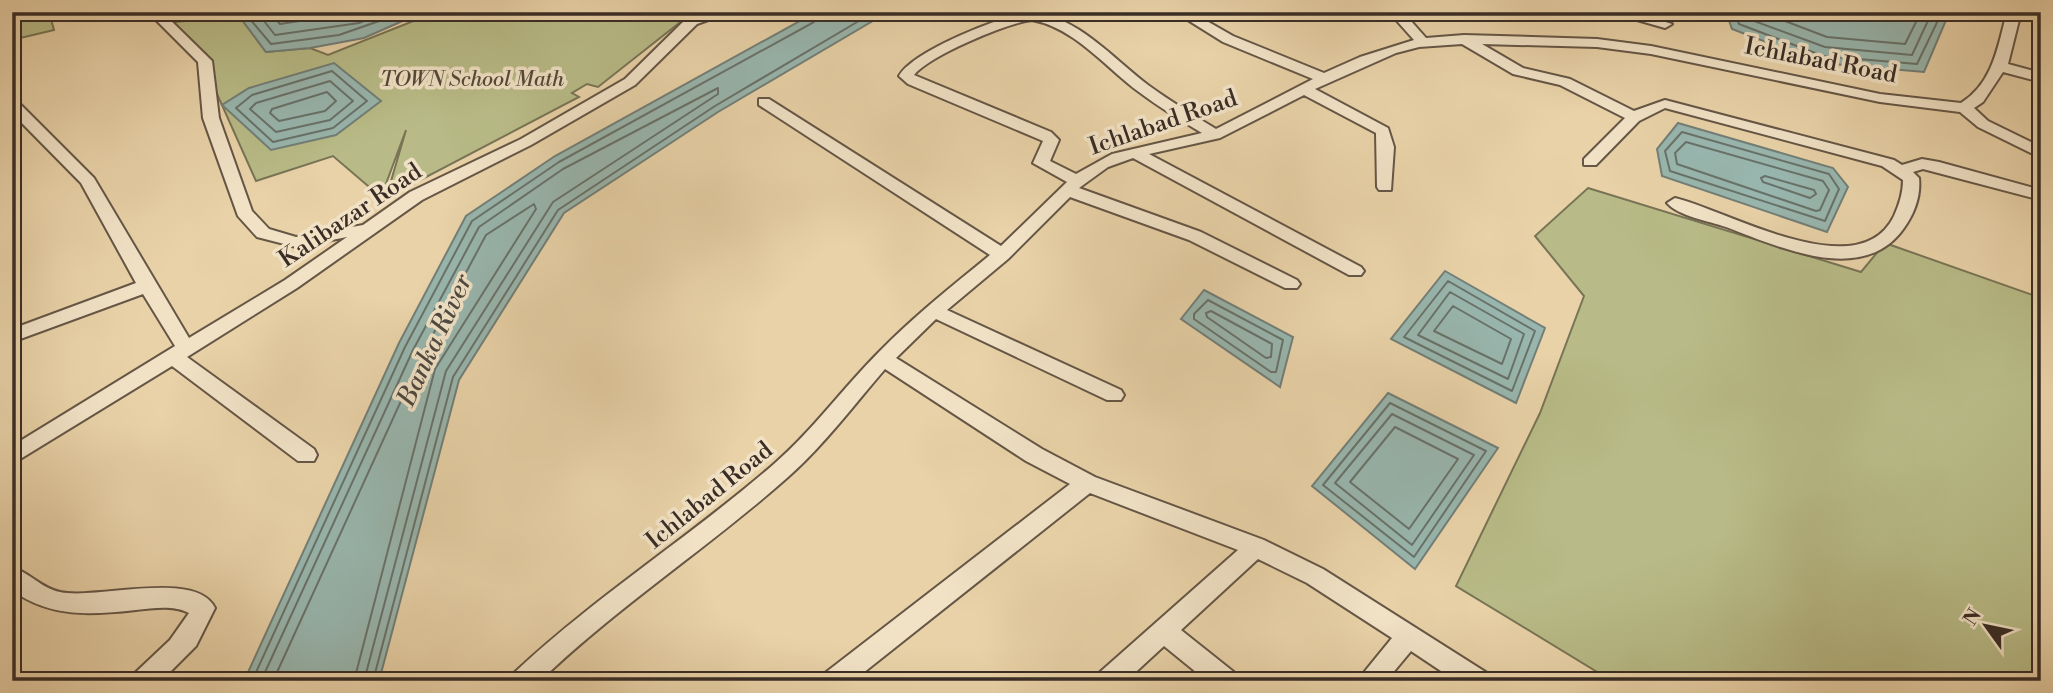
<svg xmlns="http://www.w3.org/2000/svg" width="2053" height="693" viewBox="0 0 2053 693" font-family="'Libre Bodoni',serif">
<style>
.green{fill:#b8bb87;stroke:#787456;stroke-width:2}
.water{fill:#98b6ae;stroke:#727f78;stroke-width:2}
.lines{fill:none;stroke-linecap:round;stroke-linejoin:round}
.shore{stroke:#68726a;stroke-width:2}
.minor-casing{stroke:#655646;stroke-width:4}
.minor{fill:#f1e2c6;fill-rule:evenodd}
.labels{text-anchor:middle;stroke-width:7;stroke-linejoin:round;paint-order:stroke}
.far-park-label{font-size:21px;font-style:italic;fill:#524939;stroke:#f1e2c6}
.street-label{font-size:24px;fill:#392d26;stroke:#f1e2c6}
.water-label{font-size:26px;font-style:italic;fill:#4c4841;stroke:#f1e2c6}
</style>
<rect width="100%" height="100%" fill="#e9d2a8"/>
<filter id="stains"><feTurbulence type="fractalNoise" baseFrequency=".00286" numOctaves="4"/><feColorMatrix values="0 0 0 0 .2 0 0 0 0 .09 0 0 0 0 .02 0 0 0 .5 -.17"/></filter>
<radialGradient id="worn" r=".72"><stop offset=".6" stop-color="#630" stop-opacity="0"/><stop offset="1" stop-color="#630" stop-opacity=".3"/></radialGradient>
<!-- green -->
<path class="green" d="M12,12H49L54,30L12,40Z
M436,12H693L598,87L587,84L572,93L579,97L386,198L406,130L381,197L333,156L256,181L217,94L207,61L164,23L239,16L266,52L310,48L328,55Z
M1588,188L1861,272L1885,243L2041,298V681H1612L1456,586L1540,413L1584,296L1535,236Z"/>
<!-- water -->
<path class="water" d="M250,12H423L364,38L310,48L266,52L239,16Z
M816,12H888L718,112L564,213L459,380L379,681H244L399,343L466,216L555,156Z
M1726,12H1946L1949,13L1924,72L1821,63L1732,29Z
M334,63L381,101L336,135L271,150L222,105L249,88Z
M1678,123L1833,168L1848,187L1827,232L1662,176L1657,149Z
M1445,271L1545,328L1516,403L1391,339Z
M1204,290L1293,337L1280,387L1181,319Z
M1388,393L1498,448L1415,569L1312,486Z"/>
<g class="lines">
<!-- shore -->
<path class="shore" d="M248,12L249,18L271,44L339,35L405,12
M257,12L275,35L359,23L384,12
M269,12L280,24L357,12
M1734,12L1739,24L1823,56L1917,64L1942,12
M1743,12L1746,18L1825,47L1912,55L1932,12
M1761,12L1827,37L1905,44L1921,12
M332,71L367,101L333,128L273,142L236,108L252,95Z
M330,81L353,101L330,120L276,132L250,109L256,103Z
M327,92L336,101L325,111L279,121L270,113L272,109Z
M1682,132L1829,174L1839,189L1825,221L1670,171L1665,151Z
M1686,142L1823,181L1829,190L1820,210L1816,211L1677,164L1675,153Z
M1765,176L1814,190L1816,194L1810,198L1763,182L1761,178Z
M1448,281L1535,331L1512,391L1404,337Z
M1450,292L1524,334L1508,379L1418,335Z
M1208,300L1283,340L1276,372H1271L1194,319V314Z
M1453,306L1511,339L1502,364L1434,331Z
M1211,311L1272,344L1271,357L1266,358L1207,317L1206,313Z
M1390,403L1486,451L1414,557L1323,485Z
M1392,414L1474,455L1412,545L1335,483Z
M1395,427L1458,459L1409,529L1350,482Z
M252,681L405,347L472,221L559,162L814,22L818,12
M261,681L413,350L479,227L563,169L718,88V94L553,202L446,371L364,681
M273,681L422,355L486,235L534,204L536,209L435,369L354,681
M373,681L453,377L558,210L715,106L874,12"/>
<!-- minor casing -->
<g class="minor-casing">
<path id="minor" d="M148,12H162L212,61L219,118L252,211L269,229L296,237L363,225L410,192L521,139L625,79L687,18L701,12H714L711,19L697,24L635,85L531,145L422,200L297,288L187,357L314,449L317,455L314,461H298L172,366L12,464V446L175,346L143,294L12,342V329L136,283L81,183L12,113V100L17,101L94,178L189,338L285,280L347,237L296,247L257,237L238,216L203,118L198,62Z
M1030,12C1078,16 1112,58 1148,85C1170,101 1193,115 1216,129L1313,79L1223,42L1175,12H1191L1233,36L1324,73L1360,57L1414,40L1389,12H1403L1426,38L1464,35L1597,39L1651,46L1880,94L1961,103C1993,83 1998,46 2007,12H2021L2008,64L2041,73V82L2003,72L1983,102L1974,108L1988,121L2041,147V158L1978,127L1960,112L1880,102L1651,54L1597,47L1482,44L1523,68L1570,79L1634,111L1665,100L1894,160L1902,165L1922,159L1939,162L2041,190V200L1923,169L1913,172L1919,178C1921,196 1914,214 1904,228C1863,287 1777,246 1726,227C1709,221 1678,216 1667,203L1675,198C1729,211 1859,288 1894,216C1899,205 1903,193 1903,180L1882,166L1665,108L1639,121L1596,165H1584V159L1625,118L1560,85L1513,74L1462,44L1419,47L1396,53L1315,89L1388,128L1394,147L1391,190H1379L1377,187L1376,133L1304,95L1220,138L1149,154L1361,267L1364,271L1361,275H1349L1133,158L1108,167L1079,188L1201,232L1297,280L1300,284L1297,288H1285L1189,240L1070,197L1008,259L947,310L1121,390L1124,395L1121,400H1107L936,319L896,358L1042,449L1095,477L1264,540L1323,569L1487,673L1491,681H1456L1411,651L1386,681H1357L1392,638L1307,583L1258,559L1181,630L1235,673L1239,681H1207L1164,646L1126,681H1095L1099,673L1238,550L1090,493L853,681H821L825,673L1070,484L1026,461L885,369C853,406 825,444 788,477C708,548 618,606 540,681H510L514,673C596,596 690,537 774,464C814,429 842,389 879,352C914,316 951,287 990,255L759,105V99H769L1001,246L1067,182L1033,163L1043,141L908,84L899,76C913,51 1001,16 1030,12ZM1032,20C1075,28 1105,67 1139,92C1159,107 1180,120 1202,133L1112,154L1076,174L1050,161L1059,140L1051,132L914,75C929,56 1007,23 1032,20Z
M1609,12H1633L1672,24L1665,28Z
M12,567C30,573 41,588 60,592C97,600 196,569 215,608L196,646L161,681H131L135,673L170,640L189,613C174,605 154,608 136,610C92,615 50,618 12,590Z"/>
</g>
<!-- minor -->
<use href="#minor" class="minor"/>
</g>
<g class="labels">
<!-- far-park labels -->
<g class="far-park-label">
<text x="472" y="86">TOWN School Math</text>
</g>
<!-- street labels -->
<g class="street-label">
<text transform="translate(1821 60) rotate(11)" y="8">Ichlabad Road</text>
<text transform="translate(1163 122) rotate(-19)" y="8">Ichlabad Road</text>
<text transform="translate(350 215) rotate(-34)" y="8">Kalibazar Road</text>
<text transform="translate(709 495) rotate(-39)" y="8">Ichlabad Road</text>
</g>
<!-- water labels -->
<g class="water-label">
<text transform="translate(434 340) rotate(-65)" y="9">Banka River</text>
</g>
</g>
<!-- margin -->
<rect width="2053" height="693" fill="none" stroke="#e9d2a8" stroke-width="42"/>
<rect x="14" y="14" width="2025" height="665" fill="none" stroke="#392d26" stroke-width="3.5"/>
<rect x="21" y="21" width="2011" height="651" fill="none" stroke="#392d26" stroke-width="2"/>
<!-- north arrow -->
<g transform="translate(1986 626) rotate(303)" stroke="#f1e2c6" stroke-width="5" paint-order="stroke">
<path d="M0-5L12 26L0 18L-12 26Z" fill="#392d26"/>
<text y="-10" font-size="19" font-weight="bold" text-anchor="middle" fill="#392d26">N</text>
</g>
<rect width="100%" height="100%" filter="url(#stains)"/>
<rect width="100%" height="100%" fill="url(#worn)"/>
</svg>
